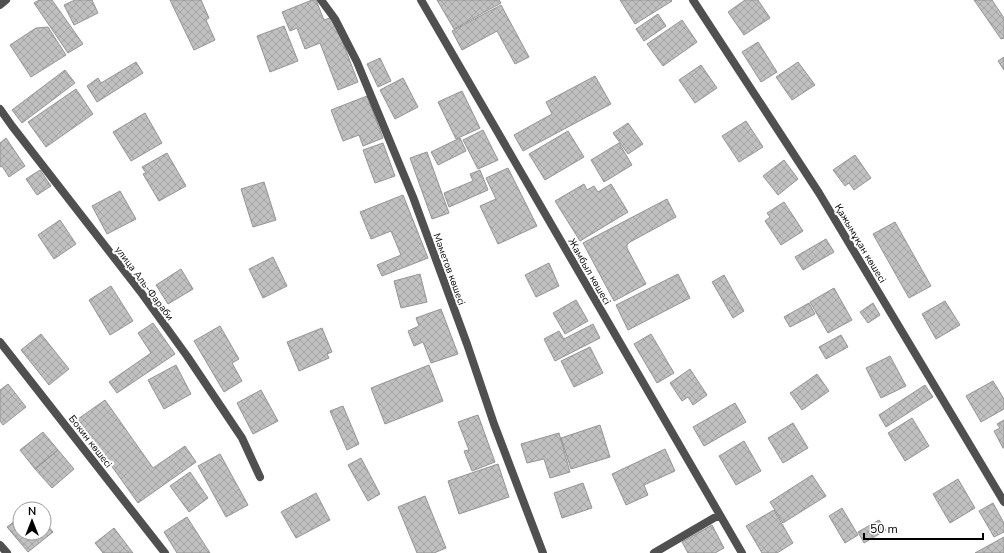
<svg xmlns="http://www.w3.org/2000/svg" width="1004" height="553" viewBox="0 0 1004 553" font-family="'Nunito Sans',sans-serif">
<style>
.building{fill:url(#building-cross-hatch);stroke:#949494}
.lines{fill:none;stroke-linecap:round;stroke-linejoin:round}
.minor{stroke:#505050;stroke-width:8}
.labels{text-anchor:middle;stroke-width:4;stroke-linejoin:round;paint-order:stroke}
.street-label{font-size:10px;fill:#000;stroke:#fff}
</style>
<defs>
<pattern id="building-cross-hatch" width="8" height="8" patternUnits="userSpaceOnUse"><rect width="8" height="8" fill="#c0c0c0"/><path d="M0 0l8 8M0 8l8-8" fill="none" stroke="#a3a3a3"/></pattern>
</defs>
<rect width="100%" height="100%" fill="#fff"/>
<!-- building -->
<path class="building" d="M39,0H52L83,44L68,53L34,3Z
M75,0H92L98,13L74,25L64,5Z
M170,0H201L209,18L206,20L215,40L194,50Z
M312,0H316L324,20L333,17L358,82L338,90L320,43L305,49L297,28L290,31L282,12Z
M437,0H499L501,3L454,29Z
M620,0H671L672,1L635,24Z
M745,0H758L770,18L744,35L728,12Z
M974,0H992L1004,18V38L1001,39Z
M501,5L529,57L515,64L497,31L462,50L452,31Z
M658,14L666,26L644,41L636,29Z
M682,20L697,42L663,66L647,44Z
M284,26L298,61L270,72L257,36Z
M48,27L66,55L31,77L10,45L36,28Z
M758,42L777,72L761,82L742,52Z
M1004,57V70L998,61Z
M380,58L391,81L378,87L367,64Z
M136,62L143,73L97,102L87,86L98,78L101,83Z
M798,62L815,85L792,100L776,77Z
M701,65L717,88L695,103L679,80Z
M65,70L75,83L22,123L12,110Z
M595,76L611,104L523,151L514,135L552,114L546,102Z
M403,78L418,107L395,119L380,90Z
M76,89L93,114L46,147L28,122Z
M462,91L480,128L456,139L438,102Z
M367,96L383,138L363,146L359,135L343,141L331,110Z
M145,113L162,143L131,161L113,132Z
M746,121L763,147L739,162L722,136Z
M628,123L643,144L628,154L613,133Z
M483,130L498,160L478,169L463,140Z
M568,131L584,157L545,180L529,154Z
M6,138L25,166L9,177L2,166L0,167V143Z
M460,138L466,151L438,165L431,152Z
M383,143L395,176L375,183L363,150Z
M619,143L632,165L604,182L591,160Z
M427,152L449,213L432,219L410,158Z
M167,153L186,186L159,201L143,174L146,173L142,167Z
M855,155L871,178L854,190L849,183L845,186L833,170Z
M784,160L798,179L778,195L763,176Z
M508,168L537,226L498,244L480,206L496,199L486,178Z
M40,170L51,186L37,195L26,179Z
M480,170L488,190L449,207L444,193L473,181L470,174Z
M264,182L276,220L253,227L241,189Z
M584,184L587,190L594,186L598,192L611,184L628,212L580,241L555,201Z
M120,191L136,219L107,234L92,206Z
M403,195L428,258L382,276L377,265L401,255L391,231L371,239L360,212Z
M667,199L676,217L630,242L627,245V248L646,284L614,301L583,243Z
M784,202L803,231L781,245L765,221L770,217L767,213Z
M60,220L76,244L54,259L38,235Z
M895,222L931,286L909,298L873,234Z
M826,239L834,252L803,270L795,257Z
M273,257L287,286L263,298L249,269Z
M549,263L559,286L536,297L525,275Z
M181,269L193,289L168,304L156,285Z
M420,274L427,302L401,308L394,281Z
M678,274L690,298L628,330L616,305Z
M724,275L744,311L733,318L712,282Z
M111,286L133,321L110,335L89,300Z
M834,288L852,320L828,333L810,302Z
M576,300L588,321L565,334L553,313Z
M945,301L960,325L936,339L922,314Z
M809,303L815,314L790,327L784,317Z
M873,303L880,315L868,323L860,312Z
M441,309L458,354L431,363L423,342L414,346L408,331L419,326L416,318Z
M153,323L175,354L117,393L109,382L151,353L138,333Z
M593,324L600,338L555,361L544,339L559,331L564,339Z
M220,326L239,359L232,363L242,381L224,392L194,341Z
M322,328L332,352L327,354L329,358L299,371L287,342Z
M41,334L69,369L49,385L21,350Z
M651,334L674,373L657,383L634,344Z
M841,335L848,347L826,359L819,347Z
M590,347L603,373L574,387L561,361Z
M890,356L906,386L881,398L866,368Z
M176,365L191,394L164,409L148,380Z
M429,365L443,401L385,424L371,388Z
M690,369L707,395L693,405L688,397L682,401L670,383Z
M817,374L829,391L802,410L790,393Z
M993,381L1004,399V409L981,422L966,396Z
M8,384L26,407L3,425L0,421V390Z
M925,385L933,397L886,427L879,415Z
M261,390L278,421L253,434L237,403Z
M105,400L153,468L185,446L196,462L138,503L78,419Z
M735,403L746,422L704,446L693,427Z
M343,406L359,444L347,450L330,411Z
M478,415L495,462L472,471L464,451L469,450L458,422Z
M912,418L929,446L905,461L888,433Z
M1004,420V448H1003L994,431L1000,428L997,424Z
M793,423L808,448L783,463L768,438Z
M600,425L610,457L571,469L561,438Z
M43,432L58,450L35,469L20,450Z
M559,433L570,472L550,478L544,459L527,463L521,444Z
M744,441L761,471L736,485L719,456Z
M665,449L675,471L644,485L648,495L626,505L612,474Z
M58,450L74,469L52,488L35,469Z
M220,454L248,505L226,517L198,466Z
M361,458L380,494L368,501L348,465Z
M498,464L509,497L459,514L448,481Z
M190,472L208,498L189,512L170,486Z
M812,475L826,496L783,523L770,502Z
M958,479L975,508L950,523L933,494Z
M583,483L592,508L562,518L554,493Z
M316,493L330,520L296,538L281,512Z
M425,496L446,548L434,553H417L398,507Z
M993,503L1004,523V532L994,537L979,511Z
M842,508L858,535L845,543L829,516Z
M774,510L793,543L777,553H762L746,526Z
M20,517V533H44V521L53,532L28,552L7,527Z
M187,517L210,553H177L164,532Z
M879,520L886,530L864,543L858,532Z
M712,525L724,548L715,553H688L682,542Z
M114,528L133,553H103L95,543Z
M1004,537V553H975Z"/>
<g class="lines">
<!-- minor -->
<path class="minor" d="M321,0L335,19L357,62L413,197L467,344L494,424L543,553
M421,0L742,553
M693,0L819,193L1004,502
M0,5L6,0
M0,109L12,126L140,291L187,356L242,438L260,477
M0,342L165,553
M0,545L7,553
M654,553L719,515"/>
</g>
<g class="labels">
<!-- street labels -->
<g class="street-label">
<text transform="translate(861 243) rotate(59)" y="4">Қажымұқан көшесі</text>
<text transform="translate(450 269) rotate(70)" y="4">Мәметов көшесі</text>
<text transform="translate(590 271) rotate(60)" y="4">Жамбыл көшесі</text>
<text transform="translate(145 283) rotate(53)" y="4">улица Аль-Фараби</text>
<text transform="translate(91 441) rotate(52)" y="4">Бокин көшесі</text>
</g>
</g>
<!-- north arrow -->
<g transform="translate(32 521)"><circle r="19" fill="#ffffff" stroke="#999999"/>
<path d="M0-3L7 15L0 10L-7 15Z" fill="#000000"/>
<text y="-6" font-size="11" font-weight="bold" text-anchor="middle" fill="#000000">N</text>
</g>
<!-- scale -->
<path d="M864 533v6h119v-6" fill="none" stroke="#000000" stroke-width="2"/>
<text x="870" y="533" font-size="12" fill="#000000" stroke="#ffffff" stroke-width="3" paint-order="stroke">50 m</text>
</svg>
